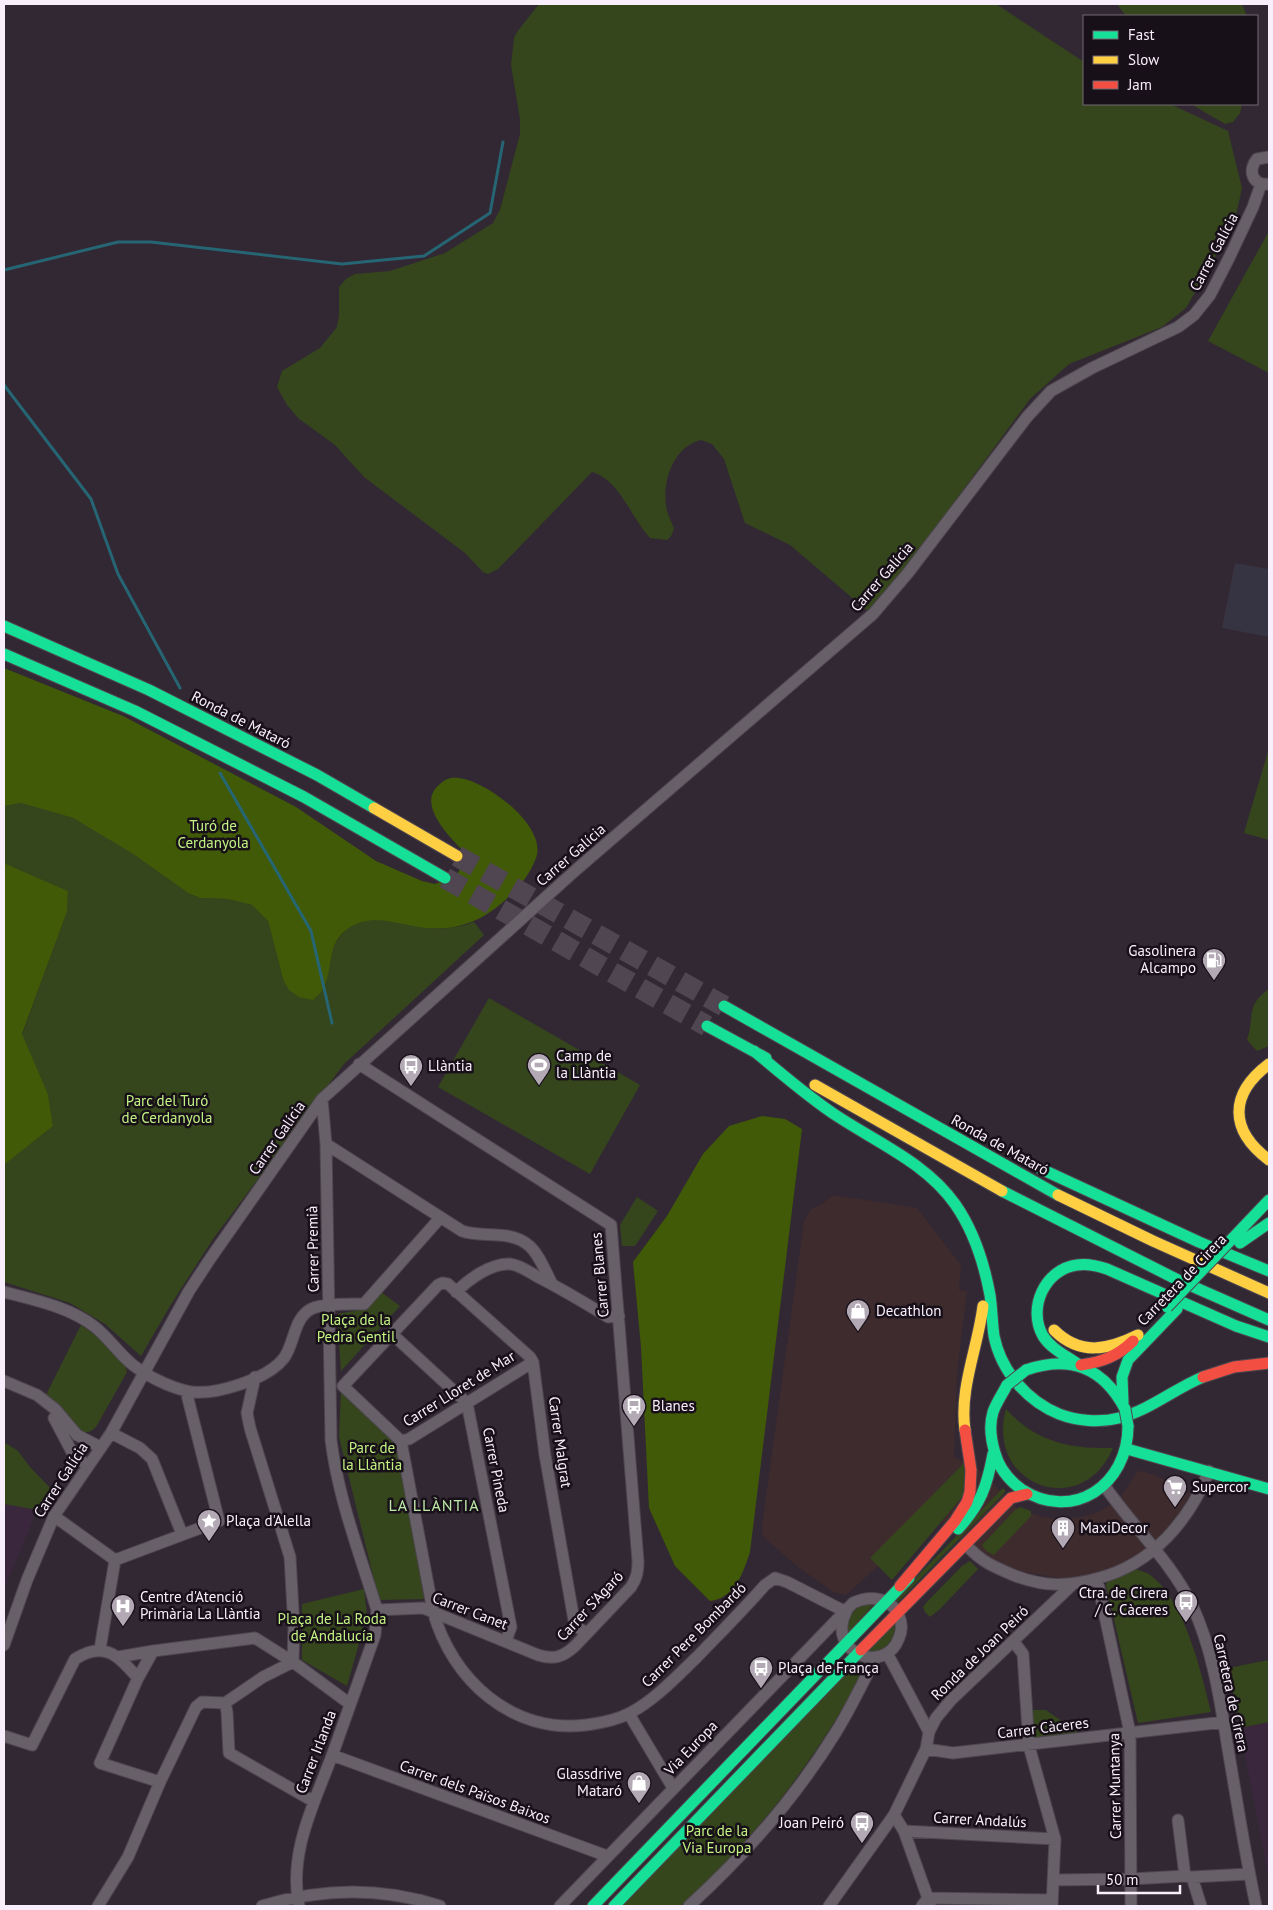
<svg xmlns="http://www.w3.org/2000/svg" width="1273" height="1910" viewBox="0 0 1273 1910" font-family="'PT Sans',sans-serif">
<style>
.commercial{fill:#3e2b2d}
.industrial{fill:#363342}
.built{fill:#3b273d}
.green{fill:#35461c}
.forest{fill:#405a07}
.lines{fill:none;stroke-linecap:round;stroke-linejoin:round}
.stream{stroke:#266674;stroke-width:3}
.highway-tunnel{stroke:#504651;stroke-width:21;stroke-dasharray:21 11;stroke-linecap:butt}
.street-casing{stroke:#4e464f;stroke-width:13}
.fast-casing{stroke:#4e464f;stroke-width:13}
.slow-casing{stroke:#4e464f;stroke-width:13}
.jam-casing{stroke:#4e464f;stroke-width:13}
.street{stroke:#686069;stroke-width:11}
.fast{stroke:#16e098;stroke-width:11}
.slow{stroke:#ffcf43;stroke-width:11}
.jam{stroke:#f24e42;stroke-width:11}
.fast-bridge-casing{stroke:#4e464f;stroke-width:13;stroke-linecap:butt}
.fast-bridge{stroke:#16e098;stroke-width:11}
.labels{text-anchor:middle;stroke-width:5;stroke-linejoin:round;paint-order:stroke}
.street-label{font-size:15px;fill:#f9eefb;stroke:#181019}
.park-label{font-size:15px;fill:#c2f382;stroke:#181019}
.poi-label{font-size:15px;fill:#f9eefb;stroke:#181019;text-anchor:start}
.neighbourhood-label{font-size:16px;letter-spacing:1px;fill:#bdeaa8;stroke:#181019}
</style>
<rect width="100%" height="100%" fill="#322833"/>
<!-- commercial -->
<path class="commercial" d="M833,1195L917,1208L961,1265L959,1290L967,1291L957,1373L954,1457L978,1469L1017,1508L1036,1515L1054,1519L1083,1517L1101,1511L1114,1502L1125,1491L1137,1472L1142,1471L1157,1476L1190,1494L1177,1518L1155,1543L1123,1564L1086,1578L1066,1579L1024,1572L978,1558L935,1514L846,1595L833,1592L797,1566L769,1542L762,1534V1526L804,1221L811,1209L822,1204Z"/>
<!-- industrial -->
<path class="industrial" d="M1235,563L1269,569V637L1222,628Z"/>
<!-- built -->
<path class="built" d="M4,1504L37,1510L4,1590Z
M1269,1722V1880L1240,1728Z"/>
<!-- green -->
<path class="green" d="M539,4H996L1084,62V104H1170L1228,131L1242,188L1234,224L1186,308L1162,327L1069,364L1030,399L910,562L869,612L790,545L745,523L724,459L712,444L701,440C672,447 661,484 667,511C669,517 672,523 674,529L671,536L667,540L650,538C632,519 619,479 592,472L498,569L488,574L483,572L465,553L364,477L335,445L298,418L287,405L277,387L282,371L320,348L337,327L339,316V287L346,279L355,274L390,271L445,253L493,223L500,210L520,134V119L511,65L514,38L517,32Z
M1117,4H1242L1247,16H1126Z
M1191,104H1242L1240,113L1233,122L1225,124Z
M1269,231V373L1208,341Z
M1269,748V840L1244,833Z
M21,803L73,818L133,854L188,893L200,898L228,899L252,905L268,921L283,979L330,964C334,932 354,918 386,920C399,921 412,926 425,928C442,930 458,928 474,922L484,935L344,1064L213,1239L170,1306L141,1356L105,1324L70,1303L4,1282V1165L53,1126L48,1094L22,1035L67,912L68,891L4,863V806Z
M1269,989V1046L1257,1051L1247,1040C1255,1017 1245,1006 1269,989Z
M489,998L640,1085L590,1174L438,1087Z
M637,1197L658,1211L635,1246H622L620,1225Z
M381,1292L400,1306L341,1371L337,1314L365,1309Z
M81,1325C93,1333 126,1357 127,1372L96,1427C91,1432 87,1433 81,1432L46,1395Z
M341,1390L398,1442L424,1599L379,1600L339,1437Z
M1006,1409C1036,1442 1070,1449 1113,1448C1082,1521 985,1486 1006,1409Z
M4,1442L18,1451L30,1467L51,1489L37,1510L4,1504Z
M967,1460V1491L892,1580L870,1558Z
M1003,1488L1005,1490V1492L898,1602L895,1599Z
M1020,1507L1031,1511V1516L994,1555L986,1551L982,1545L1015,1510Z
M970,1561L978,1569L940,1609L930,1617L925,1612L923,1607L926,1603L962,1566Z
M1135,1569C1139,1570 1145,1572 1149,1574C1185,1600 1201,1672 1211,1712L1138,1723L1106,1585L1109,1578Z
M364,1589L367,1615L347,1686L302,1660V1604Z
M874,1604L849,1632L847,1626C851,1611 858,1604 874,1604Z
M895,1624C895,1640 885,1653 868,1651Z
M1269,1660V1722L1240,1728L1228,1668Z
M862,1662H866L867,1665C819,1756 757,1837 681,1906H620L856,1664Z
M1029,1710H1046L1080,1734L1032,1738Z"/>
<!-- forest -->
<path class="forest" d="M4,668L123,716L296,807L376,861L422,881L435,884L457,875L463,863V851C450,837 416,804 439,785C445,779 450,777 459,778C487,781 548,827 536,858C529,877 517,889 502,903C480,922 455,931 426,928C399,925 374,912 349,928C326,943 334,968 323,989C321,993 316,997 313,1000L299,997L289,990L283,979L268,921L252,905L228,899L200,898L188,893L133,854L73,818L21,803L4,806Z
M4,863L68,891L67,912L22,1034L48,1094L53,1126L4,1165Z
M762,1116L785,1119L802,1129L750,1552C743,1573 735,1598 710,1601L675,1566L649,1508L641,1347L633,1262L667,1216L703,1154L729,1126Z"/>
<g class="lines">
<!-- stream -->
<path class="stream" d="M4,270L118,242H151L342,264L424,256L490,213L503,142
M4,385L91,499L118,574L180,688
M220,773L311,931L332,1023"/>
<!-- highway-tunnel -->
<path class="highway-tunnel" d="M457,856L724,1006
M445,878L707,1026"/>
<!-- street casing -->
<g class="street-casing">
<path id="street" d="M1269,157L1257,159C1247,171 1253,186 1269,184
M359,1064L611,1225L638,1561C638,1571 637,1578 631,1587L575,1646C563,1657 554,1660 538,1655L423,1608L377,1610
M326,1144L462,1231C474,1235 485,1234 497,1235C533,1236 538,1256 552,1284
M4,1292C34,1300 70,1307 95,1327C109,1338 119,1354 133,1365C147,1376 169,1387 187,1391C213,1397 268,1379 284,1358C295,1343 293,1319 311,1309C323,1303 350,1304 364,1304L440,1218
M456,1292C469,1279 491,1263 510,1264C520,1265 529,1272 538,1277C562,1289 585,1303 608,1317L619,1316
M392,1334L467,1403L511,1627L506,1641
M255,1377L247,1413L250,1428L290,1557L294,1628L293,1662
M4,1381L37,1395L55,1409L77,1435L100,1447
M343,1386L401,1441L433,1611C452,1680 512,1734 586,1725C601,1723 617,1720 630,1713C656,1699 676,1677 697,1657C720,1633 743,1610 765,1585L775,1578L787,1582L846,1612
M343,1386L438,1285L442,1283L448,1284L530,1357L533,1362L545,1455L575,1626L587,1633
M54,1418L73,1454L88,1466
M111,1433L140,1448L152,1459L182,1534
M401,1441L409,1439L533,1362
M1104,1485C1132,1526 1170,1560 1192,1605C1213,1650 1220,1700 1228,1749C1237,1801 1245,1854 1256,1906
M54,1516L115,1560
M966,1545C982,1562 992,1566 1013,1575C1044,1587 1068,1587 1099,1578C1152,1564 1189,1521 1209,1471
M1097,1579L1130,1733L1131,1906
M1014,1642L1023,1654L1029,1746L1055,1839L1052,1906
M4,1645L27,1580L54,1516L111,1433L189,1291L210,1259L322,1099L577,869L873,614L908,573L1027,417L1051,391L1092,368L1178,327L1194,315L1210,295L1229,258L1253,207L1261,184
M100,1649L115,1560L219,1521L186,1391
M887,1653L929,1732
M118,1657L153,1651L255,1638L293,1662L350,1704
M138,1678L153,1651
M225,1703L227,1712L229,1753L313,1801
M225,1703L263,1677L293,1662
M629,1714L673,1788
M4,1736L32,1745L75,1659C105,1640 118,1656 138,1678L100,1763L160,1782L196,1707L202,1702L225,1703
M926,1749L953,1753L1224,1722
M332,1755L607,1856
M894,1815L904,1831L930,1904
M1178,1820L1185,1876
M904,1831L1055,1839
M1192,1877L1201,1906
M1053,1880L1131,1879L1185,1876L1192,1877L1249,1874
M98,1906L128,1857L160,1782
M262,1906C321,1888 382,1887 440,1906
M299,1906C288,1852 315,1802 333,1753C347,1714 361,1674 375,1635L377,1610C360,1554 338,1498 331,1440L326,1144L322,1099
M560,1906L853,1603C870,1595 891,1597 899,1616C902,1623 902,1631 899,1638C885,1676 826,1653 846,1612
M689,1906C745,1855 796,1797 836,1732C851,1708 863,1682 876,1657
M829,1906L894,1815L926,1749L929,1732L936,1718L951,1700L1073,1584
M922,1906L928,1898L1052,1900"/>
</g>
<!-- fast casing -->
<g class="fast-casing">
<path id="fast" d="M4,626L149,690L317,775L374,808
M4,654L135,711L304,797L445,878
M724,1006L1058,1195
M707,1026L766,1058
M754,1051C781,1073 808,1097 837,1116C878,1143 926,1163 955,1204C974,1231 984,1263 990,1295C992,1308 992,1322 994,1336C1001,1371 1027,1401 1059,1414C1077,1421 1100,1423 1119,1418C1150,1410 1174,1389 1203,1377
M1039,1168L1199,1242L1269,1271
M1002,1191L1178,1280L1269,1320
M1230,1241L1269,1200
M1240,1243L1269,1223
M1079,1365C1067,1356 1051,1349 1043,1336C1027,1308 1045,1269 1077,1265C1088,1263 1098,1266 1107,1269L1236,1326L1269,1337
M1026,1370C1070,1355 1103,1367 1125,1409
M1007,1385C1003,1393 996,1403 993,1412C989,1425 991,1440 995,1453C999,1468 1009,1480 1021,1489C1073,1523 1128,1485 1128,1426
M1123,1403L1122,1377L1128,1360L1177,1309
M1127,1449L1269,1489
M958,1529C981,1504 987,1486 993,1454
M593,1906L909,1578
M614,1906L861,1650"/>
</g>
<!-- slow casing -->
<g class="slow-casing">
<path id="slow" d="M374,808L457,856
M1269,1064C1229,1094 1229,1130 1269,1160
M815,1085L1002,1191
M1058,1195L1153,1241L1269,1293
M1054,1330C1080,1356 1108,1350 1138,1335
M965,1430C959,1389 978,1347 983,1306"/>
</g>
<!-- jam casing -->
<g class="jam-casing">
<path id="jam" d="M1081,1365C1102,1362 1118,1356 1133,1341
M1203,1377L1234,1367L1269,1363
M900,1586L955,1521L967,1502L970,1492L971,1470L965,1430
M861,1650L1011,1498L1027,1494"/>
</g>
<!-- street -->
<use href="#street" class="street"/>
<!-- fast -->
<use href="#fast" class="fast"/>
<!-- slow -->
<use href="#slow" class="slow"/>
<!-- jam -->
<use href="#jam" class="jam"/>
<!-- fast-bridge casing -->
<g class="fast-bridge-casing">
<path id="fast-bridge" d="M1167,1307L1230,1241
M1007,1385L1026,1370
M1125,1409L1128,1426"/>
</g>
<!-- fast-bridge -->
<use href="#fast-bridge" class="fast-bridge"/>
</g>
<!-- icons -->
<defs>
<g id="fuel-pin" transform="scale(1.25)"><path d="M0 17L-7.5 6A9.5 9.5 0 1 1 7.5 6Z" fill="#b3a9b5" stroke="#181019"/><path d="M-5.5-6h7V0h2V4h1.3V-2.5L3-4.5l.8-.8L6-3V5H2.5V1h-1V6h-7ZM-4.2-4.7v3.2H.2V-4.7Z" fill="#fff"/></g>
<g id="stadium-pin" transform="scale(1.25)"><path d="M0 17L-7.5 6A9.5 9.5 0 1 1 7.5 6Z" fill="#b3a9b5" stroke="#181019"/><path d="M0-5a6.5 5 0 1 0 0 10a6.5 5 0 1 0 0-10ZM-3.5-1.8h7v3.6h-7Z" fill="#fff"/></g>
<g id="bus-pin" transform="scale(1.25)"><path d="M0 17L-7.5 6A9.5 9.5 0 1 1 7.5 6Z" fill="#b3a9b5" stroke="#181019"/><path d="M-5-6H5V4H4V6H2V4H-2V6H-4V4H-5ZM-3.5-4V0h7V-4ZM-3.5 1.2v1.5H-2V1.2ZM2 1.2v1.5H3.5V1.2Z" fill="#fff"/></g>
<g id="shop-pin" transform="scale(1.25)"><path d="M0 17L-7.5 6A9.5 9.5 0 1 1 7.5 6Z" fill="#b3a9b5" stroke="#181019"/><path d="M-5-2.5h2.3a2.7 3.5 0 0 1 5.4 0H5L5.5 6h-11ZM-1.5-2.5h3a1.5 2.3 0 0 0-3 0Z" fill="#fff"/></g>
<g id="supermarket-pin" transform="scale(1.25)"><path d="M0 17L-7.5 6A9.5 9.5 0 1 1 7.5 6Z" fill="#b3a9b5" stroke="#181019"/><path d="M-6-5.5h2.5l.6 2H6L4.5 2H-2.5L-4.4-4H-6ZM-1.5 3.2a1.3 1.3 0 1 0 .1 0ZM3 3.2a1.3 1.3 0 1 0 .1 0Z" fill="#fff"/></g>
<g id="sight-pin" transform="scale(1.25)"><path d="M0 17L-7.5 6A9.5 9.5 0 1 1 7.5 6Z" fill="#b3a9b5" stroke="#181019"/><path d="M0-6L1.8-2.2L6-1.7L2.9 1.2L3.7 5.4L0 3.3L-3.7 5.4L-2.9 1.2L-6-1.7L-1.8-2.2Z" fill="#fff"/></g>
<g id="building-pin" transform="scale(1.25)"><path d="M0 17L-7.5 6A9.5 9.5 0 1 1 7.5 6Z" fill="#b3a9b5" stroke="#181019"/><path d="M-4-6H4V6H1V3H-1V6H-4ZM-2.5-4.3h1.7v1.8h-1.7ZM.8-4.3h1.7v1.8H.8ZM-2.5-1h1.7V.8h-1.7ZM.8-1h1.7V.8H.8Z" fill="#fff"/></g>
<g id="hospital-pin" transform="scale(1.25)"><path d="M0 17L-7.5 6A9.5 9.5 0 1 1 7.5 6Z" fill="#b3a9b5" stroke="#181019"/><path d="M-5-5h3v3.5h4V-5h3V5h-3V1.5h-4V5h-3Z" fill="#fff"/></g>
</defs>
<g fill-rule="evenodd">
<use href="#fuel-pin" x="1214" y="960"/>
<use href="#stadium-pin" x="539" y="1065"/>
<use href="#bus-pin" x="411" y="1066"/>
<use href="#shop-pin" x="858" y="1311"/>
<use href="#bus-pin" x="634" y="1406"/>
<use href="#supermarket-pin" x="1175" y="1487"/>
<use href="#sight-pin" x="209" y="1521"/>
<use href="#building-pin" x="1063" y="1528"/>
<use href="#bus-pin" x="1186" y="1602"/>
<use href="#hospital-pin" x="123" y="1606"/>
<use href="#bus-pin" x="761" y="1668"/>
<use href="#shop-pin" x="639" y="1783"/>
<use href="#bus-pin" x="862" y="1823"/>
</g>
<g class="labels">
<!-- street labels -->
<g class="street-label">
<text transform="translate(1214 252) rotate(-62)" y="5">Carrer Galícia</text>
<text transform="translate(882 577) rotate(-49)" y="5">Carrer Galícia</text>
<text transform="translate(241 720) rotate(27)" y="5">Ronda de Mataró</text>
<text transform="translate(571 855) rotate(-41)" y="5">Carrer Galícia</text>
<text transform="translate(277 1138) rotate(-55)" y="5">Carrer Galícia</text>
<text transform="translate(1000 1145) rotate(29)" y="5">Ronda de Mataró</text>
<text transform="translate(313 1249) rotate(-91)" y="5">Carrer Premià</text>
<text transform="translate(600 1275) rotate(-95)" y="5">Carrer Blanes</text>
<text transform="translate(1182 1280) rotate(-46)" y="5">Carretera de Cirera</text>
<text transform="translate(459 1389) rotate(-32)" y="5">Carrer Lloret de Mar</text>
<text transform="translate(560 1442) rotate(82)" y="5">Carrer Malgrat</text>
<text transform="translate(496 1470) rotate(79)" y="5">Carrer Pineda</text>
<text transform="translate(61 1480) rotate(-57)" y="5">Carrer Galícia</text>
<text transform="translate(590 1606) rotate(-47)" y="5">Carrer S'Agaró</text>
<text transform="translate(470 1611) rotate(21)" y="5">Carrer Canet</text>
<text transform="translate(694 1635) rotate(-45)" y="5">Carrer Pere Bombardó</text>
<text transform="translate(980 1653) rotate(-44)" y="5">Ronda de Joan Peiró</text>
<text transform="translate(1231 1693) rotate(78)" y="5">Carretera de Cirera</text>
<text transform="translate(1043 1728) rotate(-7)" y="5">Carrer Càceres</text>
<text transform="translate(691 1748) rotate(-46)" y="5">Via Europa</text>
<text transform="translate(316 1752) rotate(-69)" y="5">Carrer Irlanda</text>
<text transform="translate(1115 1786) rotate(-91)" y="5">Carrer Muntanya</text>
<text transform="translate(475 1792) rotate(20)" y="5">Carrer dels Països Baixos</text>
<text transform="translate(980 1820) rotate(3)" y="5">Carrer Andalús</text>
</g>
<!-- park labels -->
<g class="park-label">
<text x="213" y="831">Turó de<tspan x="213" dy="17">Cerdanyola</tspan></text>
<text x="167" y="1106">Parc del Turó<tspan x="167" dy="17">de Cerdanyola</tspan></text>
<text x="356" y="1325">Plaça de la<tspan x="356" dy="17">Pedra Gentil</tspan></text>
<text x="372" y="1453">Parc de<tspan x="372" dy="17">la Llàntia</tspan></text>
<text x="332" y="1624">Plaça de La Roda<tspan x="332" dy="17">de Andalucía</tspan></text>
<text x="717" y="1836">Parc de la<tspan x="717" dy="17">Via Europa</tspan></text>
</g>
<!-- poi labels -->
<g class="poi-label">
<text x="1196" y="956" text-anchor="end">Gasolinera<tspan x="1196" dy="17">Alcampo</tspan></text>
<text x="556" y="1061">Camp de<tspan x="556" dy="17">la Llàntia</tspan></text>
<text x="428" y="1071">Llàntia</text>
<text x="876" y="1316">Decathlon</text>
<text x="652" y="1411">Blanes</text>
<text x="1192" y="1492">Supercor</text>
<text x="226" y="1526">Plaça d'Alella</text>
<text x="1080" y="1533">MaxiDecor</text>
<text x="1168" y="1598" text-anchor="end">Ctra. de Cirera<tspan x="1168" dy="17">/ C. Càceres</tspan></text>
<text x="140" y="1602">Centre d'Atenció<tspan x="140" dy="17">Primària La Llàntia</tspan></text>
<text x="778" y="1673">Plaça de França</text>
<text x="622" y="1779" text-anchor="end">Glassdrive<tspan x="622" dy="17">Mataró</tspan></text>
<text x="844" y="1828" text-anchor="end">Joan Peiró</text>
</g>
<!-- neighbourhood labels -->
<g class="neighbourhood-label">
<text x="434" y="1511">LA LLÀNTIA</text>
</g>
</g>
<!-- border -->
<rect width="1273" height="1910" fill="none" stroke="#f9eefb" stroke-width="10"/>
<!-- legend -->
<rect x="1083" y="15" width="175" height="90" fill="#181019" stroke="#726973"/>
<rect x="1093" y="31" width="25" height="8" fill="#16e098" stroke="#726973"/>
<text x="1128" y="40" font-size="15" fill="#f9eefb">Fast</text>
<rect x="1093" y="56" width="25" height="8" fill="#ffcf43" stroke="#726973"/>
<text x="1128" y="65" font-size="15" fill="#f9eefb">Slow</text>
<rect x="1093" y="81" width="25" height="8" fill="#f24e42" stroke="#726973"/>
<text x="1128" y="90" font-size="15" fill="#f9eefb">Jam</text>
<!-- scale -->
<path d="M1098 1885v8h82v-8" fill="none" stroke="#f9eefb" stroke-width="2.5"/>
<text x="1106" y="1885" font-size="15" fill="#f9eefb" stroke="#181019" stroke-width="4" paint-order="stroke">50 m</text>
</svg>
